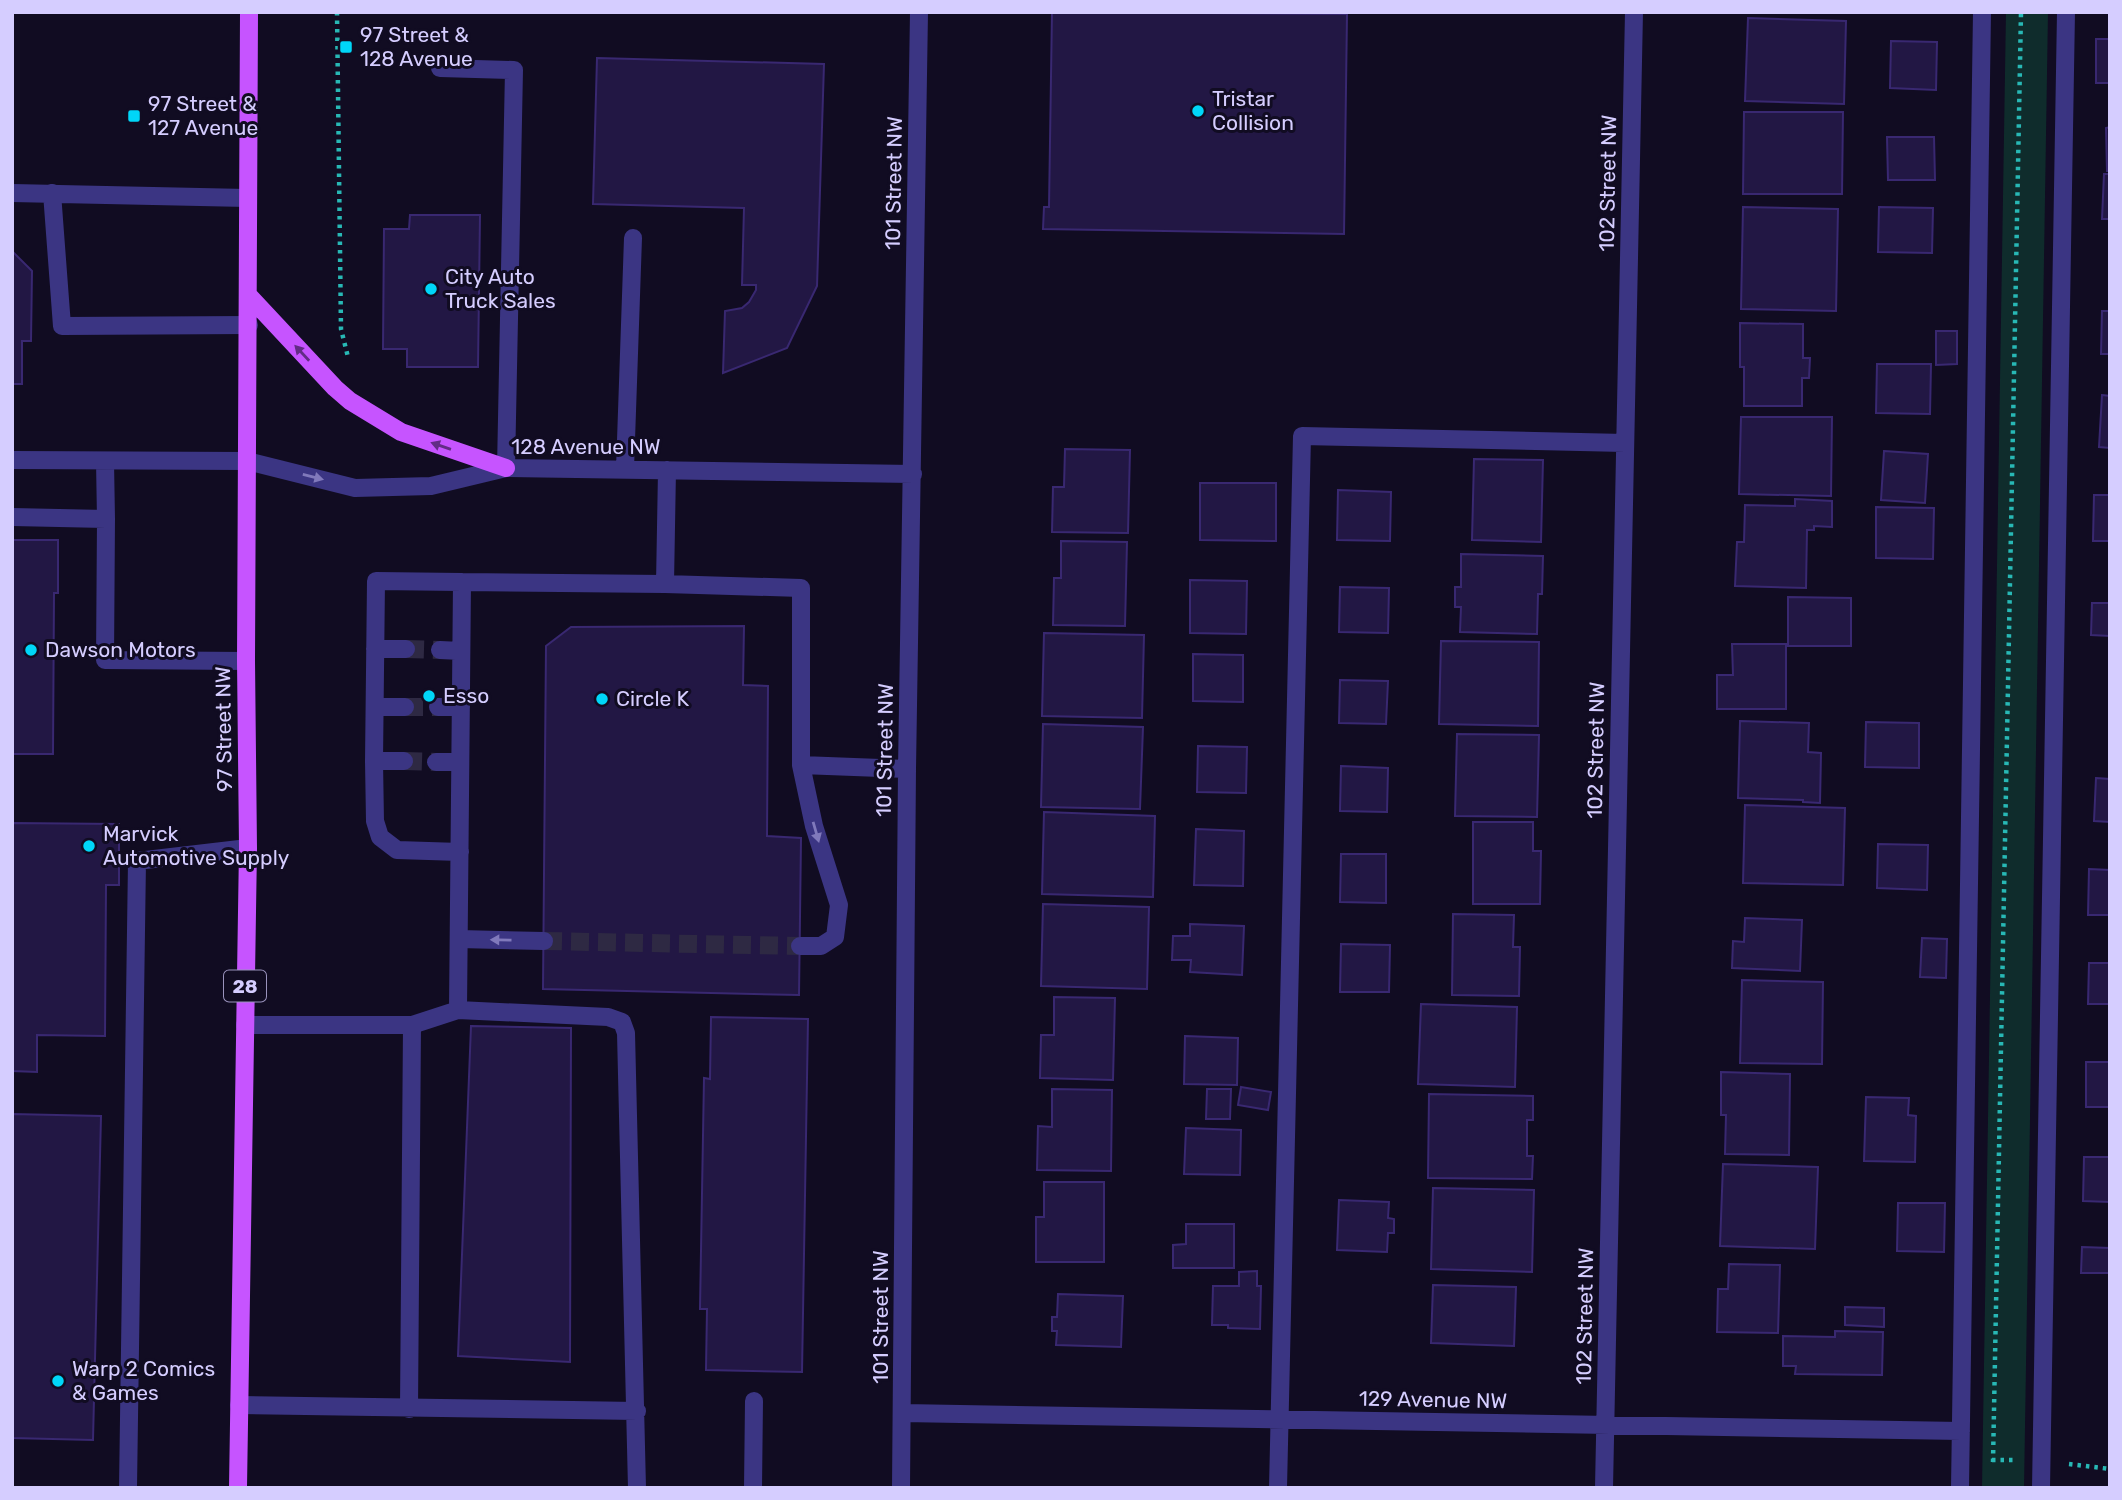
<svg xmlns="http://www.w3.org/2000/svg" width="2122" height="1500" viewBox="0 0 2122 1500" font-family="Rubik,sans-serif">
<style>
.green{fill:#0f2c2c}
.building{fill:#221744;stroke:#392871;stroke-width:2}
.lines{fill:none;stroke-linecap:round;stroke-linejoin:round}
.minor-tunnel{stroke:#2e2943;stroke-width:18;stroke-dasharray:18 9;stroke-linecap:butt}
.path{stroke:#28b8b5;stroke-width:4.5;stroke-dasharray:3.5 5;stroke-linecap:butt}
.minor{stroke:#3b3583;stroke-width:18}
.major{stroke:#c654ff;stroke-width:18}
.oneway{fill:#622c85}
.oneway2{fill:#8079bb}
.poi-dot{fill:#00d6f8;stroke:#110c22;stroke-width:2.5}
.labels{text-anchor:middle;stroke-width:6;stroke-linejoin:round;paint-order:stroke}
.shield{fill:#110c22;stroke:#9a93bd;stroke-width:2}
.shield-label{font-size:19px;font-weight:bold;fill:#d5cdff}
.poi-label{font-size:21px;fill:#d5cdff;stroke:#110c22;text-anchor:start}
.street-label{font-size:21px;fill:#d5cdff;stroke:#110c22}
</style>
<rect width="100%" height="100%" fill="#110c22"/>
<!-- green -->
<path class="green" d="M2006,12H2048L2024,1488H1982Z"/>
<!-- building -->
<path class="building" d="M1052,12L1347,14L1344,234L1043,229L1044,207H1049Z
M1748,18L1846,21L1844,104L1745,101Z
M2096,39H2110V83H2096Z
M1891,41L1937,42L1936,90L1890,88Z
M597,58L824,64L817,286L787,348L723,373L725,311L742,308L749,302L756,290V285H742L744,208L593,204Z
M1744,112H1843L1842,194H1743Z
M2110,127V171H2107L2106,128Z
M1887,137H1934L1935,180H1888Z
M2104,174H2110V219H2102Z
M1743,207L1838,209L1836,311L1741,309Z
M1879,207L1933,208L1932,253L1878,252Z
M410,215H480L478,367H407V349H383L384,229H409Z
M12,251L32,271L31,341H22V384H12Z
M2102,311H2110V354H2101Z
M1740,323L1803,324V358H1810L1809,378H1802V406H1744V367H1740Z
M1936,331H1957V364L1936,365Z
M1877,364H1931L1930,414L1876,413Z
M2102,395L2110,396V448L2099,447Z
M1741,417H1832L1831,496L1739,494Z
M1065,449L1130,450L1128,533L1052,532L1053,487H1064Z
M1884,451L1928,454L1925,503L1881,500Z
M1474,459L1543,460L1541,542L1472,540Z
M1200,483H1276V541L1200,540Z
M1338,490L1391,492L1390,541L1337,540Z
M2094,495H2110V541H2093Z
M1795,499L1832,501V527L1814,526V530H1807L1806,588L1735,586L1737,542H1744L1745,505L1795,506Z
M1876,507L1934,508L1933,559L1876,558Z
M12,540H58V593H54L53,754H12Z
M1061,541L1127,542L1125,626L1053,625L1054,578H1061Z
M1461,554L1543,556L1542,594H1538L1537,634L1460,632L1461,607H1455V587H1461Z
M1190,580L1247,581L1246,634L1190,633Z
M1340,587L1389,588L1388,633L1339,632Z
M1788,597L1851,598V646H1788Z
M2092,603H2110V636L2091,635Z
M744,626L743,685L768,686L767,836L801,838L799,995L543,989L546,646L571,627Z
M1044,633L1144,635L1142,718L1042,716Z
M1441,641L1539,642L1538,726L1439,724Z
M1732,644H1786V709H1717V675H1733Z
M1193,654L1243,655V702L1193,701Z
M1340,680L1388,681L1386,724L1339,723Z
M1740,721L1809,723L1808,752L1821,753L1820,803L1803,802V800L1738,798Z
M1866,722L1919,723V768L1865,767Z
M1043,724L1143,727L1140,809L1041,807Z
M1457,734L1539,735L1537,817L1455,816Z
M1198,746L1247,747L1246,793L1197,792Z
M1341,766L1388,768L1387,812L1340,811Z
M2096,778L2110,779V822L2094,821Z
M1745,805L1845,808L1843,885L1743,883Z
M1044,812L1155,816L1153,897L1042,894Z
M1473,822H1533V851H1541L1540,904H1473Z
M12,823L119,824V885H106L105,1036L37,1035V1072L12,1071Z
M1196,829L1244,831L1243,886L1194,885Z
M1878,844L1928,845L1927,890L1877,888Z
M1341,854H1386V903L1340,902Z
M2089,869L2110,870V915H2088Z
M1043,904L1149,907L1147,989L1041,986Z
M1453,914L1514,915L1513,947H1520L1519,996L1452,995Z
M1745,918L1802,920L1800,971L1732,968L1733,941L1744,942Z
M1190,924L1244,926L1242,975L1190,972L1191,960H1172L1173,936H1190Z
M1922,938L1947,939L1946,978L1920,977Z
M1341,944L1390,945L1389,992H1340Z
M2089,963H2110V1004H2088Z
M1742,980L1823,982L1822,1064L1740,1063Z
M1054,997L1115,998L1113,1080L1040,1078L1041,1035H1054Z
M1421,1004L1517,1007L1515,1087L1418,1084Z
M711,1017L808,1019L802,1372L706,1370L707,1309H700L704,1078L710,1079Z
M471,1026L571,1028L570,1362L458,1356Z
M1185,1036L1238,1038L1237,1085L1184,1084Z
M2086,1062H2110V1107H2086Z
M1721,1072L1790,1074L1789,1155L1725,1154L1726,1115H1721Z
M1241,1087L1271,1092L1268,1110L1238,1105Z
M1052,1089L1112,1090L1111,1171L1037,1170L1038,1126L1052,1127Z
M1207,1089H1231L1230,1119H1206Z
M1429,1094L1533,1096V1120H1527V1156H1533L1532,1179L1428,1178Z
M1866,1097L1909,1098L1908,1115L1916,1116L1915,1162L1864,1161Z
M12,1114L101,1116L93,1440L12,1438Z
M1186,1128L1241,1130L1240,1175L1184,1174Z
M2084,1157H2110V1202L2083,1201Z
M1723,1164L1818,1167L1815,1249L1720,1246Z
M1044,1182H1104V1262H1036V1217H1044Z
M1433,1188L1534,1190L1532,1272L1431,1269Z
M1339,1200L1389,1202L1388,1218L1394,1219V1233H1388L1387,1252L1337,1250Z
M1898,1203H1945L1944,1252L1897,1251Z
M1186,1224H1234V1268H1173V1245L1186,1244Z
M2082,1247L2110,1248V1273H2081Z
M1729,1264L1780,1265L1778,1333L1717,1332L1718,1289H1728Z
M1257,1271V1286H1261L1260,1329L1228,1328V1325H1212L1213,1286H1239V1272Z
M1433,1285L1516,1287L1514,1346L1431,1343Z
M1058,1294L1123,1296L1121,1347L1056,1345L1057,1331H1052V1317H1057Z
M1845,1307L1884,1308V1327L1845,1325Z
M1835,1331L1883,1332L1882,1375L1795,1374L1796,1366H1783V1336L1835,1337Z"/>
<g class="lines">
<!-- minor-tunnel -->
<path class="minor-tunnel" d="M406,649L440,650
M405,707H438
M404,761L436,762
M544,941L800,946"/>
<!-- path -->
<path class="path" d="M337,12L341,329L348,357
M1992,1460H2015
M1993,1462L2021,12
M2069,1464L2110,1469"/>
<!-- minor -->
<path class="minor" d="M440,68L514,70L506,468
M12,193L247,198
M52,193L62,326L249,325
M12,460L247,461L355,488L431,486L506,468L913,474
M105,461L106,519
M625,469L633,238
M12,517L106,519L105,660L246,661
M665,584L801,588V765L907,769
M375,649H406
M440,650L461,651
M375,707H405
M438,707H461
M374,761H404
M436,762H460
M460,852L397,850L380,837L375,821L374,761L376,581L462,582
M459,939L544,941
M800,946H821L835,937L839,905L814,826L801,765
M458,1010L608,1017L622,1022L626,1033L637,1488
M245,1025H412L458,1010L462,582L665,584L667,470
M239,1405L637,1411
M409,1409L412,1025
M903,1413L1961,1431
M128,1488L137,861L248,848
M753,1488L754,1401
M901,1488L907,769L919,12
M1278,1488L1302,436L1625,443
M1604,1488L1634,12
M1960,1488L1982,12
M2041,1488L2066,12"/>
<!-- major -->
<path class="major" d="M249,296L335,388L350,401L401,432L506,468
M238,1488L248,848L246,661L249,12"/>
</g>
<!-- one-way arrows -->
<defs><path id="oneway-solid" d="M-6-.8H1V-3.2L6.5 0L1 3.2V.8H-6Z" transform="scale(1.75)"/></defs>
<g class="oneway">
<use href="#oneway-solid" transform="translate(302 353) rotate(-133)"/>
<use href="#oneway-solid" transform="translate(441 446) rotate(-161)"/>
</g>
<g class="oneway2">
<use href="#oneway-solid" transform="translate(313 477) rotate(14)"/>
<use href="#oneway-solid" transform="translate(816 832) rotate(74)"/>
<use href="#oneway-solid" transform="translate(501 940) rotate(-179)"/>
</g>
<!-- markers -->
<g class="poi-dot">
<rect x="339" y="40" width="14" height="14" rx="3.5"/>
<circle cx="1198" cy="111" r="7"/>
<rect x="127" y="109" width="14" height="14" rx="3.5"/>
<circle cx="431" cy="289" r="7"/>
<circle cx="31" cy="650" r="7"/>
<circle cx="429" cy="696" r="7"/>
<circle cx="602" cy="699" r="7"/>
<circle cx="89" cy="846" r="7"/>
<circle cx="58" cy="1381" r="7"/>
</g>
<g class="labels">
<!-- shield labels -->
<rect class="shield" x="224" y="970.5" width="42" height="31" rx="5"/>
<g class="shield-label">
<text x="245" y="993">28</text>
</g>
<!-- poi labels -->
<g class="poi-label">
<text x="360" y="42">97 Street &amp;<tspan x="360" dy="24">128 Avenue</tspan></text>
<text x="1212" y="106">Tristar<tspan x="1212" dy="24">Collision</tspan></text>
<text x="148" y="111">97 Street &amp;<tspan x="148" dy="24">127 Avenue</tspan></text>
<text x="445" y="284">City Auto<tspan x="445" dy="24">Truck Sales</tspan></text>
<text x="45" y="657">Dawson Motors</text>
<text x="443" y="703">Esso</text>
<text x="616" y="706">Circle K</text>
<text x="103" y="841">Marvick<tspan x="103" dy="24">Automotive Supply</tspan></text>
<text x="72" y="1376">Warp 2 Comics<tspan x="72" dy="24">&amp; Games</tspan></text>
</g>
<!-- street labels -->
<g class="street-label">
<text transform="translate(894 183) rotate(-89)" y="7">101 Street NW</text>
<text transform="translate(1608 183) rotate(-89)" y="7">102 Street NW</text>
<text x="586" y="454">128 Avenue NW</text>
<text transform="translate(224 729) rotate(-91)" y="7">97 Street NW</text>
<text transform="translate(885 750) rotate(-89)" y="7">101 Street NW</text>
<text transform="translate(1596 750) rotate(-89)" y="7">102 Street NW</text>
<text transform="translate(1585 1316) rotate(-89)" y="7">102 Street NW</text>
<text transform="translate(881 1317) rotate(-90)" y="7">101 Street NW</text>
<text transform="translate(1433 1400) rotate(1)" y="7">129 Avenue NW</text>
</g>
</g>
<!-- border -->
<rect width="2122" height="1500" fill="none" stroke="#d5cdff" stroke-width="28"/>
</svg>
